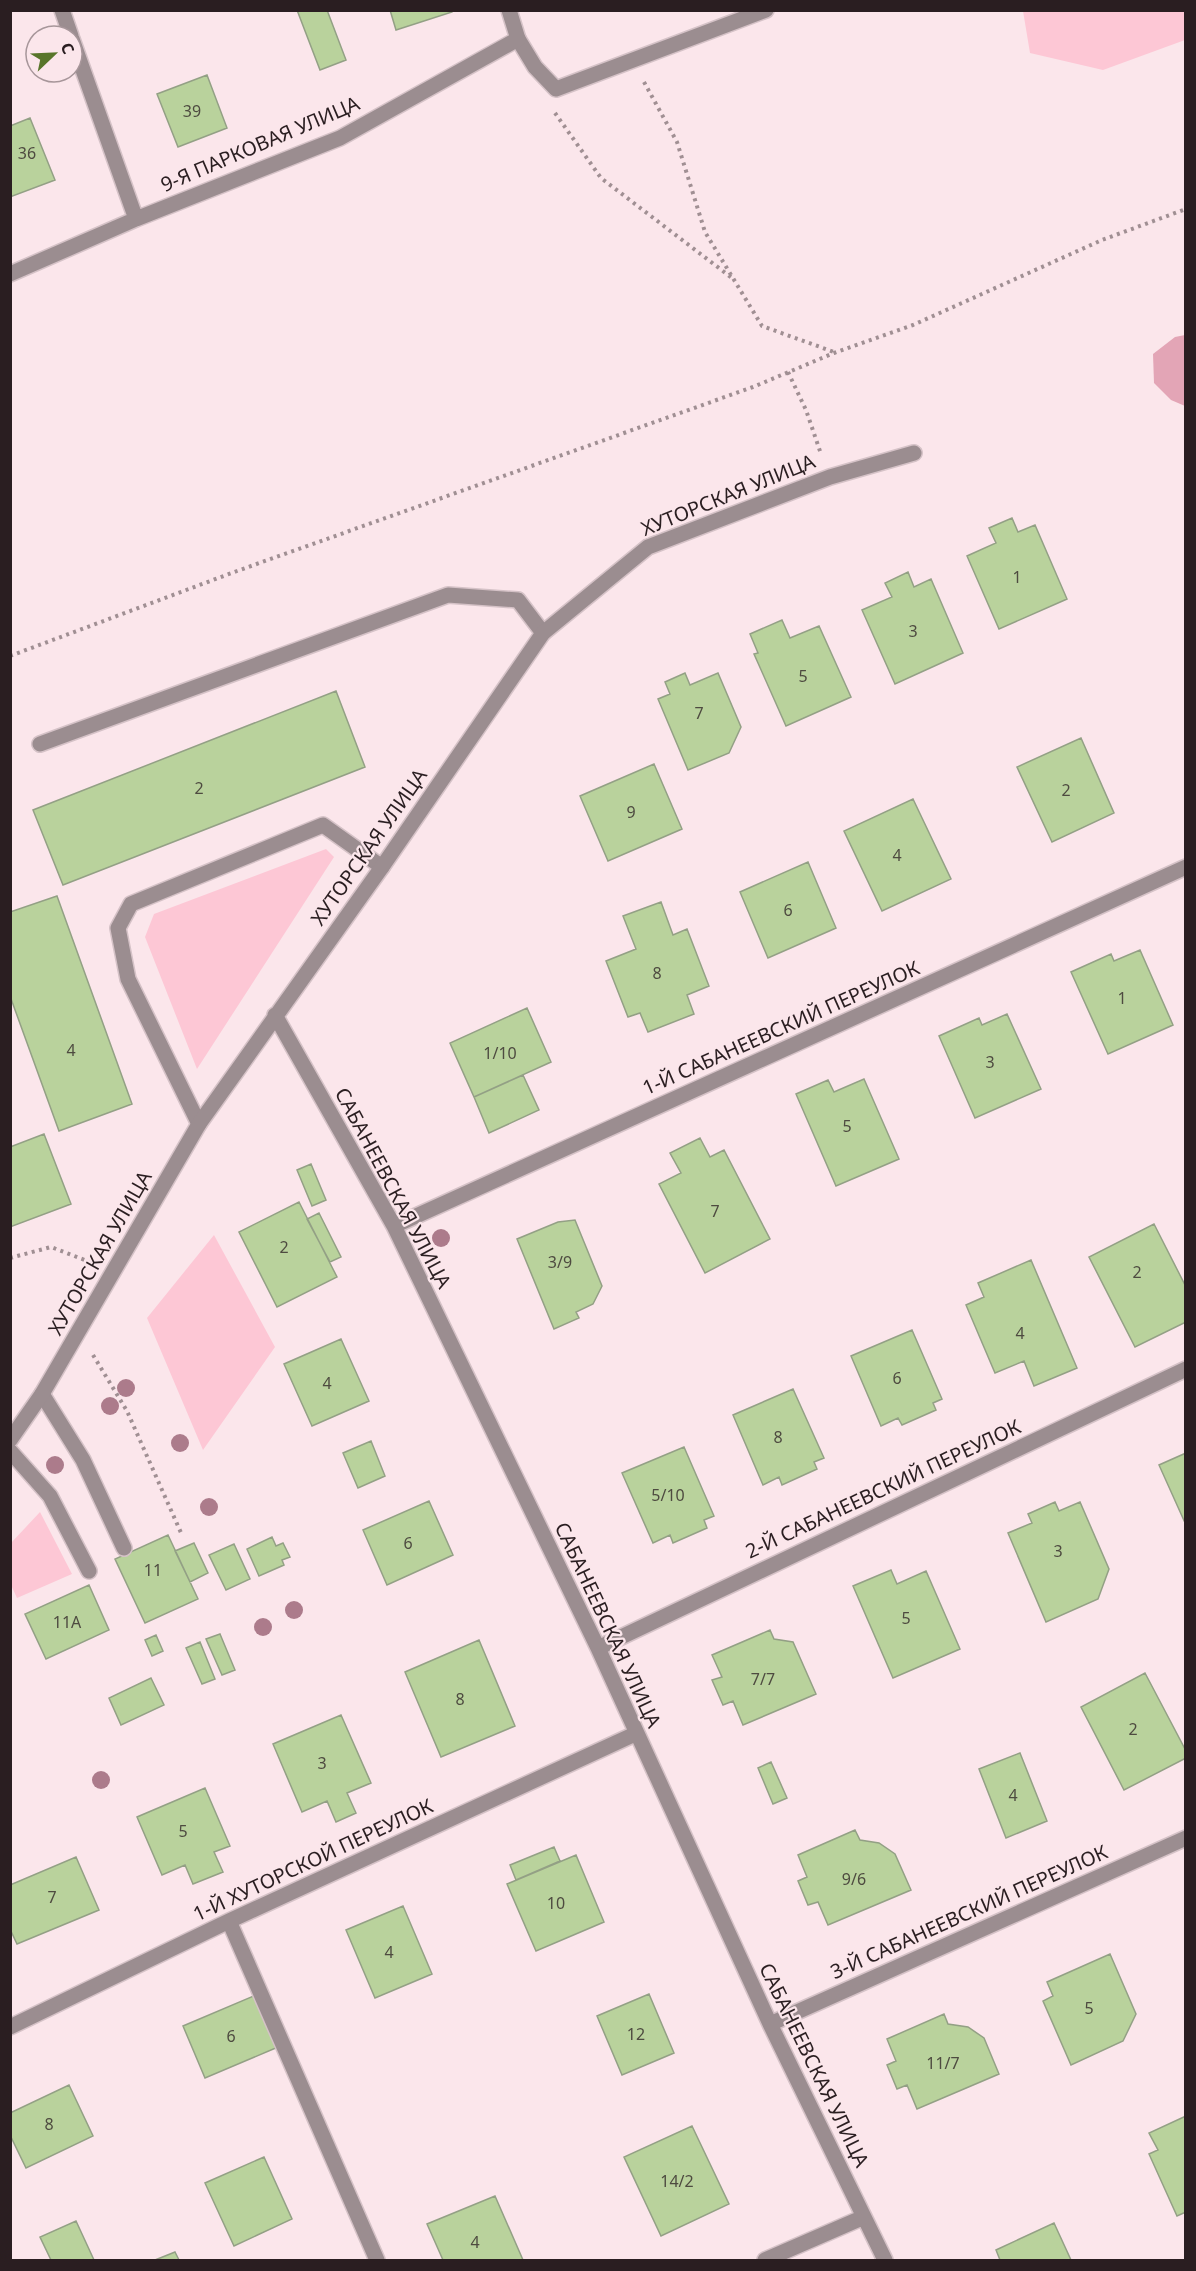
<svg xmlns="http://www.w3.org/2000/svg" width="1196" height="2271" viewBox="0 0 1196 2271" font-family="'Noto Sans',sans-serif">
<style>
.green{fill:#fdc7d5}
.water{fill:#e3a5b6}
.building{fill:#b9d29c;stroke:#93a085;stroke-width:1.5}
.lines{fill:none;stroke-linecap:round;stroke-linejoin:round}
.lane-casing{stroke:#d5c2c7;stroke-width:18}
.street-casing{stroke:#d5c2c7;stroke-width:18}
.path{stroke:#a08f93;stroke-width:4;stroke-dasharray:3 4.5;stroke-linecap:butt}
.lane{stroke:#9b8d90;stroke-width:15}
.street{stroke:#9b8d90;stroke-width:15}
.tree{fill:#ac7b8b}
.labels{text-anchor:middle;stroke-width:4.5;stroke-linejoin:round;paint-order:stroke}
.number-label{font-size:16px;fill:#4e4b40}
.street-label{font-size:20px;fill:#2a1e21;stroke:#fbe6eb}
</style>
<rect width="100%" height="100%" fill="#fbe6eb"/>
<!-- green -->
<path class="green" d="M1023,11H1185V40L1103,70L1030,53Z
M326,849L334,857L197,1069L145,937L154,914Z
M214,1235L275,1347L203,1450L147,1318Z
M40,1512L72,1574L17,1598L11,1585V1543Z"/>
<!-- water -->
<path class="water" d="M1185,335H1186L1185,406L1171,400L1154,383L1153,354L1175,337Z"/>
<!-- building -->
<path class="building" d="M297,10H327L346,60L320,70Z
M390,10H452V12L396,30Z
M207,75L227,128L178,147L157,94Z
M30,118L55,180L10,197V126Z
M1012,518L1018,532L1035,525L1067,599L999,629L967,556L996,543L989,528Z
M908,572L914,587L931,579L963,653L895,684L862,610L892,597L885,583Z
M782,620L790,638L819,626L851,697L786,726L754,654L758,653L750,634Z
M685,673L690,685L718,673L741,727L729,753L688,770L658,699L670,694L665,682Z
M336,691L365,767L63,885L33,810Z
M1081,738L1114,813L1052,842L1017,767Z
M654,764L682,829L608,861L580,796Z
M913,799L951,879L882,911L844,831Z
M808,862L836,928L768,958L740,892Z
M57,896L132,1104L59,1131L10,996V912Z
M661,902L673,935L687,929L709,986L687,995L694,1014L648,1032L640,1013L628,1017L606,961L636,949L623,916Z
M1140,950L1173,1025L1108,1054L1071,972L1111,954L1114,961Z
M527,1008L551,1062L474,1097L450,1043Z
M1007,1014L1041,1089L975,1118L939,1036L979,1018L982,1025Z
M523,1075L539,1110L489,1133L474,1097Z
M864,1079L899,1159L836,1186L796,1094L828,1080L834,1092Z
M44,1134L71,1204L10,1227V1147Z
M700,1138L710,1157L724,1150L770,1239L705,1273L659,1184L681,1173L670,1153Z
M311,1164L326,1200L312,1206L297,1170Z
M299,1202L337,1277L277,1307L239,1232Z
M319,1213L341,1257L330,1262L307,1219Z
M575,1220L602,1286L593,1304L576,1312L579,1318L554,1329L517,1239L558,1222Z
M1154,1224L1186,1287V1322L1135,1347L1089,1257Z
M1031,1260L1077,1368L1034,1386L1024,1361L995,1373L966,1305L984,1297L978,1283Z
M912,1330L942,1399L933,1403L936,1410L902,1425L898,1418L881,1426L851,1356Z
M341,1339L369,1401L312,1426L284,1364Z
M793,1389L824,1458L814,1462L817,1469L782,1485L779,1477L763,1485L733,1415Z
M371,1441L385,1476L358,1488L343,1453Z
M684,1447L714,1516L704,1520L707,1528L673,1543L670,1535L653,1543L622,1473Z
M1186,1453V1525L1159,1465Z
M429,1501L453,1555L387,1585L363,1530Z
M1055,1502L1059,1511L1080,1502L1109,1569L1098,1599L1046,1622L1008,1533L1032,1523L1028,1514Z
M168,1535L198,1599L145,1623L115,1559Z
M272,1537L276,1546L283,1543L290,1557L282,1560L284,1565L259,1576L247,1549Z
M194,1543L208,1573L190,1582L175,1551Z
M234,1544L250,1579L226,1590L209,1555Z
M891,1570L897,1584L926,1571L960,1649L893,1678L853,1586Z
M89,1585L109,1630L46,1659L25,1614Z
M770,1630L774,1639L793,1642L816,1694L743,1725L733,1701L723,1705L712,1680L722,1677L712,1655Z
M220,1634L235,1670L222,1675L206,1639Z
M156,1635L163,1651L152,1656L145,1640Z
M479,1640L515,1726L441,1757L405,1672Z
M200,1642L215,1679L202,1684L186,1648Z
M1145,1673L1186,1751V1758L1124,1790L1081,1707Z
M151,1678L164,1705L121,1725L109,1698Z
M341,1715L371,1783L347,1793L356,1813L336,1822L327,1801L302,1812L273,1744Z
M1020,1753L1047,1821L1006,1838L979,1769Z
M771,1762L787,1798L773,1804L758,1768Z
M205,1788L230,1846L214,1852L223,1872L193,1884L185,1865L162,1875L137,1817Z
M855,1830L860,1840L879,1843L895,1854L911,1890L828,1925L818,1902L808,1905L798,1881L807,1877L798,1855Z
M554,1847L560,1861L516,1880L510,1865Z
M576,1855L604,1922L536,1951L507,1884Z
M76,1857L99,1910L17,1944L10,1929V1885Z
M403,1906L432,1974L375,1998L346,1930Z
M1110,1954L1136,2014L1123,2041L1071,2065L1043,2001L1053,1996L1047,1982Z
M649,1994L674,2053L622,2075L597,2016Z
M256,1995L278,2047L205,2078L183,2026Z
M944,2014L948,2024L968,2027L984,2038L999,2074L917,2109L907,2085L897,2089L887,2065L896,2061L887,2039Z
M69,2085L93,2136L26,2168L10,2135V2113Z
M1186,2116V2212L1177,2216L1149,2154L1158,2150L1149,2133Z
M692,2126L729,2204L661,2236L624,2157Z
M264,2157L292,2219L234,2246L205,2183Z
M495,2196L523,2260H443L427,2224Z
M76,2221L94,2260H51L40,2237Z
M1054,2223L1071,2260H1000L996,2250Z
M175,2252L179,2260H155Z"/>
<g class="lines">
<!-- lane casing -->
<g class="lane-casing">
<path id="lane" d="M518,39L535,67L556,89L766,10
M40,744L448,595L518,600L543,633
M199,1124L128,979L118,928L131,904L323,825L382,867
M42,1394L83,1460L124,1548
M10,1451L50,1496L89,1571"/>
</g>
<!-- street casing -->
<g class="street-casing">
<path id="street" d="M62,10L71,36
M72,39L136,219
M10,274L136,219L340,138L518,39L509,10
M275,1015L394,1226L598,1648L770,2024L885,2260
M394,1226L1186,867
M10,1440L42,1394L199,1124L382,867L543,633L648,547L830,477L914,453
M598,1648L1186,1369
M229,1921L377,2260
M770,2024L1186,1838
M10,2027L229,1921L635,1734
M765,2260L864,2217"/>
</g>
<!-- path -->
<path class="path" d="M644,82L677,142L705,232L762,326L834,352
M555,113L601,178L732,278
M788,372L806,410L821,454
M10,656L237,571L753,387L834,353L913,325L1102,240L1186,209
M10,1258L51,1247L90,1262
M93,1355L127,1411L182,1535"/>
<!-- lane -->
<use href="#lane" class="lane"/>
<!-- street -->
<use href="#street" class="street"/>
</g>
<!-- trees -->
<g class="tree">
<circle cx="441" cy="1238" r="9"/>
<circle cx="126" cy="1388" r="9"/>
<circle cx="110" cy="1406" r="9"/>
<circle cx="180" cy="1443" r="9"/>
<circle cx="55" cy="1465" r="9"/>
<circle cx="209" cy="1507" r="9"/>
<circle cx="294" cy="1610" r="9"/>
<circle cx="263" cy="1627" r="9"/>
<circle cx="101" cy="1780" r="9"/>
</g>
<g class="labels">
<!-- number labels -->
<g class="number-label">
<text x="192" y="117">39</text>
<text x="27" y="159">36</text>
<text x="1017" y="583">1</text>
<text x="913" y="637">3</text>
<text x="803" y="682">5</text>
<text x="699" y="719">7</text>
<text x="199" y="794">2</text>
<text x="1066" y="796">2</text>
<text x="631" y="818">9</text>
<text x="897" y="861">4</text>
<text x="788" y="916">6</text>
<text x="657" y="979">8</text>
<text x="1122" y="1004">1</text>
<text x="71" y="1056">4</text>
<text x="500" y="1059">1/10</text>
<text x="990" y="1068">3</text>
<text x="847" y="1132">5</text>
<text x="715" y="1217">7</text>
<text x="284" y="1253">2</text>
<text x="560" y="1268">3/9</text>
<text x="1137" y="1278">2</text>
<text x="1020" y="1339">4</text>
<text x="897" y="1384">6</text>
<text x="327" y="1389">4</text>
<text x="778" y="1443">8</text>
<text x="668" y="1501">5/10</text>
<text x="408" y="1549">6</text>
<text x="1058" y="1557">3</text>
<text x="153" y="1576">11</text>
<text x="906" y="1624">5</text>
<text x="67" y="1628">11А</text>
<text x="763" y="1685">7/7</text>
<text x="460" y="1705">8</text>
<text x="1133" y="1735">2</text>
<text x="322" y="1769">3</text>
<text x="1013" y="1801">4</text>
<text x="183" y="1837">5</text>
<text x="854" y="1885">9/6</text>
<text x="52" y="1903">7</text>
<text x="556" y="1909">10</text>
<text x="389" y="1958">4</text>
<text x="1089" y="2014">5</text>
<text x="636" y="2040">12</text>
<text x="231" y="2042">6</text>
<text x="943" y="2069">11/7</text>
<text x="49" y="2130">8</text>
<text x="677" y="2187">14/2</text>
<text x="475" y="2248">4</text>
</g>
<!-- street labels -->
<g class="street-label">
<text transform="translate(260 144) rotate(-23)" y="7">9-Я ПАРКОВАЯ УЛИЦА</text>
<text transform="translate(728 495) rotate(-22)" y="7">ХУТОРСКАЯ УЛИЦА</text>
<text transform="translate(369 847) rotate(-55)" y="7">ХУТОРСКАЯ УЛИЦА</text>
<text transform="translate(781 1028) rotate(-24)" y="7">1-Й САБАНЕЕВСКИЙ ПЕРЕУЛОК</text>
<text transform="translate(393 1188) rotate(62)" y="7">САБАНЕЕВСКАЯ УЛИЦА</text>
<text transform="translate(100 1253) rotate(-60)" y="7">ХУТОРСКАЯ УЛИЦА</text>
<text transform="translate(883 1489) rotate(-25)" y="7">2-Й САБАНЕЕВСКИЙ ПЕРЕУЛОК</text>
<text transform="translate(608 1625) rotate(65)" y="7">САБАНЕЕВСКАЯ УЛИЦА</text>
<text transform="translate(313 1860) rotate(-25)" y="7">1-Й ХУТОРСКОЙ ПЕРЕУЛОК</text>
<text transform="translate(969 1912) rotate(-24)" y="7">3-Й САБАНЕЕВСКИЙ ПЕРЕУЛОК</text>
<text transform="translate(814 2065) rotate(64)" y="7">САБАНЕЕВСКАЯ УЛИЦА</text>
</g>
</g>
<!-- border -->
<rect width="1196" height="2271" fill="none" stroke="#2a1e21" stroke-width="24"/>
<!-- north arrow -->
<g transform="translate(54 54) rotate(67)"><circle r="28" fill="#fbe6eb" stroke="#a7969a" stroke-width="1.5"/>
<path d="M0-4.5L10 22L0 15L-10 22Z" fill="#58752a"/>
<text y="-9" font-size="16" font-weight="bold" text-anchor="middle" fill="#2a1e21">С</text>
</g>
</svg>
